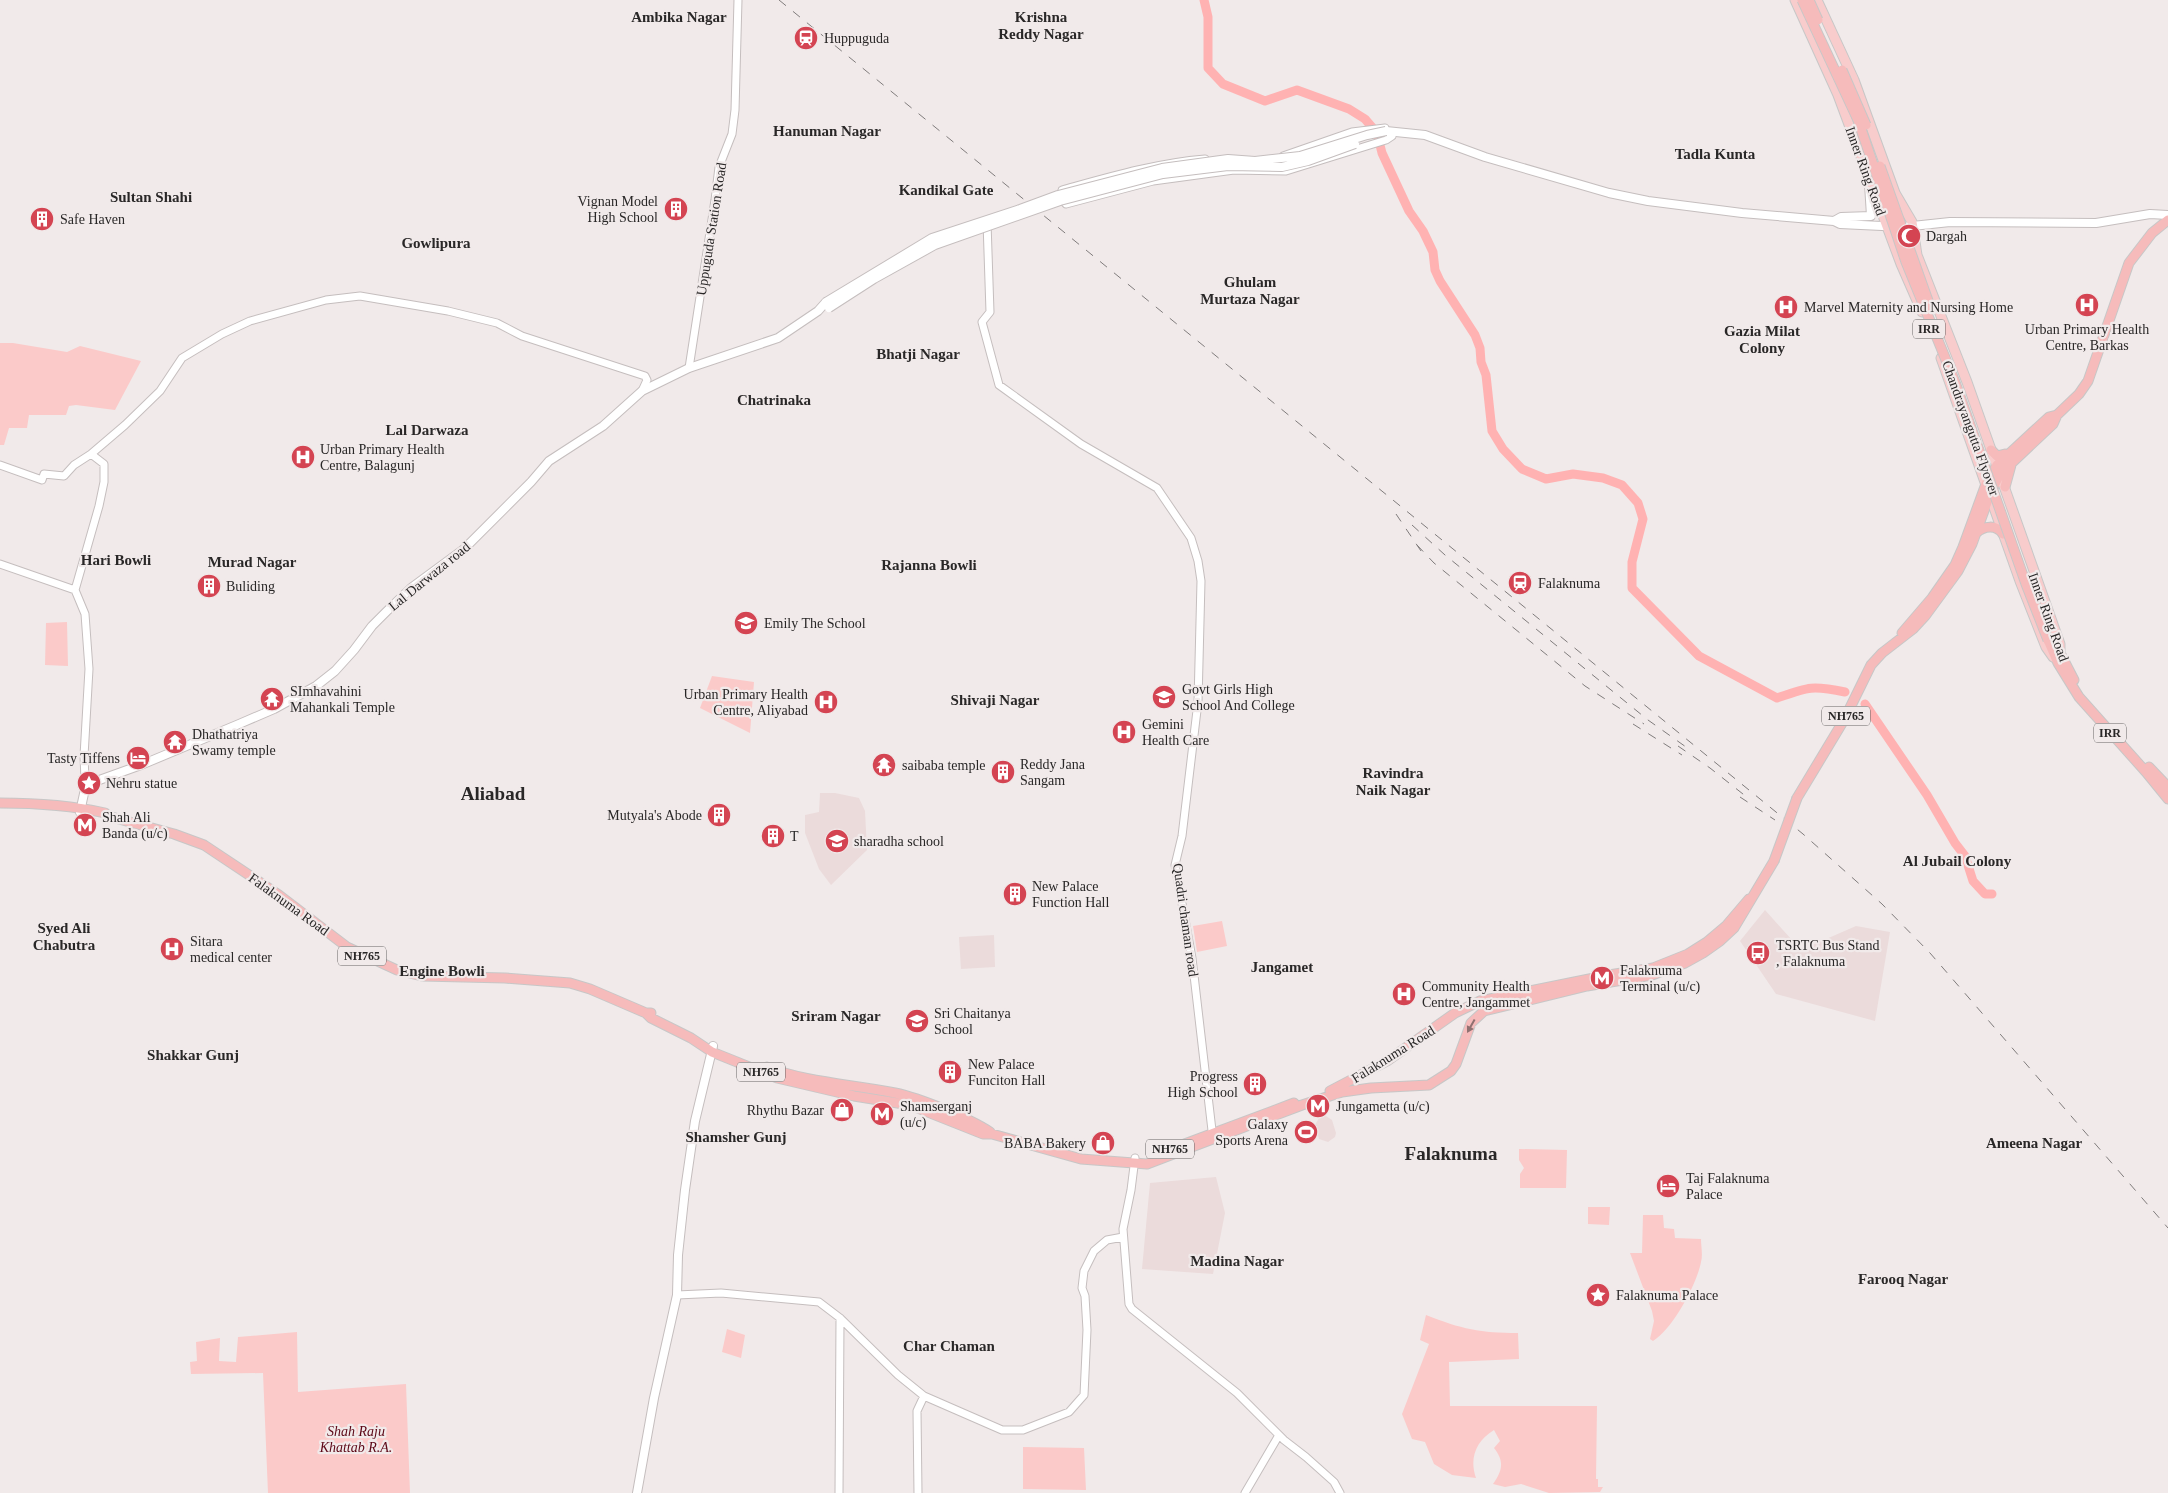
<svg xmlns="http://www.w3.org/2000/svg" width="2168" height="1493" viewBox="0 0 2168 1493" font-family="Georgia,serif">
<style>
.built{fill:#ebdbdb}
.green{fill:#fbcac9}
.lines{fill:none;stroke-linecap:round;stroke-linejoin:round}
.river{stroke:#ffb2b2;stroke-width:9}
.tertiary-casing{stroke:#c5bebe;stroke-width:9}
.secondary-casing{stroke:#c5bebe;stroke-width:10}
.primary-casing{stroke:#c7c7c7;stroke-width:11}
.trunk-casing{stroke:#c7c7c7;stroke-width:11}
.tertiary{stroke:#fff;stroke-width:7}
.secondary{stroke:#fff;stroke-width:8}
.primary{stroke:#f8cccc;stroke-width:9}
.trunk{stroke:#f6bbbb;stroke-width:9}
.rail{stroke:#807c7c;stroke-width:1;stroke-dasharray:9 9;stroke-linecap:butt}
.secondary-bridge-casing{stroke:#c5bebe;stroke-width:10;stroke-linecap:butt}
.trunk-bridge-casing{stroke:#c7c7c7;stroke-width:11;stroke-linecap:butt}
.secondary-bridge{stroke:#fff;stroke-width:8}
.trunk-bridge{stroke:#f6bbbb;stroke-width:9}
.oneway{fill:#907171}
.labels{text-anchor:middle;stroke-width:4.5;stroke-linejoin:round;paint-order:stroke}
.shield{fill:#f1eaea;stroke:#656262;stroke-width:1}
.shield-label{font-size:12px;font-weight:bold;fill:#292727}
.poi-label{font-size:14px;fill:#292727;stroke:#f1eaea;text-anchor:start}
.street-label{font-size:14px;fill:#292727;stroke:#f1eaea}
.park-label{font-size:14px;font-style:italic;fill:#5c0716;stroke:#f1eaea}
.neighbourhood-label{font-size:15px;font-weight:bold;fill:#292727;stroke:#f1eaea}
.district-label{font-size:19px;font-weight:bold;fill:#292727;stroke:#f1eaea}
</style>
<rect width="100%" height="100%" fill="#f1eaea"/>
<!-- built -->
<path class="built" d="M820,793H835L859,798L865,811L867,850L831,885L819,869L805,833V815L819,812Z
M1765,910L1801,950L1856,926L1890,932L1875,1021L1776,994L1740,941Z
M994,935L995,967L961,969V970L959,937Z
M1326,1116L1332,1120L1336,1133L1335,1137L1328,1142L1319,1139L1315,1125L1319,1118Z
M1216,1177L1225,1213L1213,1274L1142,1269L1150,1183Z"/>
<!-- green -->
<path class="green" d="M0,343H13L67,352L80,346L141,361L115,410L76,405L69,406L66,415H29L27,428H9L4,445H0Z
M67,622L68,666L45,665L46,623Z
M712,676L754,682L750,733L700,708Z
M1222,921L1227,946L1197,952L1193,926Z
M1519,1149L1567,1150L1566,1188H1520V1174L1524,1168L1519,1160Z
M1588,1207H1610L1609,1225L1588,1224Z
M1643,1215H1663L1664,1228L1674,1229L1675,1238L1701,1239C1701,1246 1703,1255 1701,1262C1697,1284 1672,1330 1653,1341L1650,1339L1654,1321L1652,1311L1630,1253H1642Z
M1426,1315C1461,1329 1481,1333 1518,1333L1519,1359L1449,1362L1450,1406H1597L1596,1479H1598V1487H1603L1600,1492L1549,1493L1521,1484L1505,1487L1493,1484C1502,1471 1505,1462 1494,1448L1500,1441L1494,1430C1476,1441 1469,1458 1476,1478L1452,1475L1434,1464L1425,1442L1412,1439L1402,1414L1429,1344L1420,1340Z
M727,1329L745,1335L741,1358L722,1352Z
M297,1332L298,1392L406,1384L410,1493H268L263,1373L191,1374L190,1362L197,1361L196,1342L220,1338L219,1361L236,1362L238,1337Z
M1023,1447L1084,1448L1086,1490L1023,1489Z"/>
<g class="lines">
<!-- river -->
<path class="river" d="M1204,0L1208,17V68L1223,84L1265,101L1297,90L1349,109L1365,119L1377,133L1382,153L1409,211L1423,231L1433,252L1435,270L1440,281L1475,335L1480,348L1481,362L1486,375L1492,431L1503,449L1522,469L1546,479L1573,474L1603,478L1622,485L1638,503L1643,519L1632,562V588L1699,656L1777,698C1808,687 1812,685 1845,692
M1865,704L1927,795L1955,843L1965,856L1973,881L1985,894H1992"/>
<!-- tertiary casing -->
<g class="tertiary-casing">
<path id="tertiary" d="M1283,156L1352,132L1385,128
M1205,159C1156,163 1109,177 1062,190L1061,198L1066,204L1153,181L1234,170L1286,171L1386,140L1392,136
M987,222L990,312L982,322L999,385L1081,444L1157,488L1191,538L1198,561L1201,581L1198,702L1182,836L1175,865L1192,958L1213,1139
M689,368L715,200L719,167L732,134L735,110L738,0
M0,465L42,480L44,474L64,476L74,465L91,454L125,425L160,391L182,358L222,334L250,321L326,300L360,296L448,311L497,323L522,336L645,376L647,380L642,391
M0,564L75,590
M85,780L84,756L89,669L85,614L75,590L99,506L104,482V464L91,454
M1135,1158L1131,1190L1123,1229L1129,1304L1132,1309L1237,1393L1284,1440L1306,1457L1334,1482L1340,1493
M677,1295L721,1293L819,1302L840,1318L898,1375L924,1396L1002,1430H1023L1069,1412L1084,1395L1087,1330L1085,1296L1082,1288L1084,1271L1094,1251L1107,1240L1123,1237
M839,1493L840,1318
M918,1493L917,1411L924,1396
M1245,1493L1279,1435"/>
</g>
<!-- secondary casing -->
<g class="secondary-casing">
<path id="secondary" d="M1386,131L1425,135L1485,157L1609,193L1648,201L1742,213L1834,221L1840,224L1903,227L1950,222L2096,223L2150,214L2168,215
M1834,221L1841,217L1871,216L1869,184
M82 784a5 5 0 1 1 10 0a5 5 0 1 1-10 0Z
M91,783L141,765L239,724L274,709L316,686L335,671L354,650L372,626L387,611L411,588L464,549L531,482L549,461L603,426L642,391L689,368L778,338L818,311L826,302
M80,812L85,789
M637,1493L654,1398L677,1295L678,1255L685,1190L695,1121L713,1046"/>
</g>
<!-- primary casing -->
<g class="primary-casing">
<path id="primary" d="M1795,0L1838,95L1901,264L1922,312
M1817,0L1854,80L1895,193L1912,222L1917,255L1967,382L2060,644V653
M1941,358L2020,581L2046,647L2053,657"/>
</g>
<!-- trunk casing -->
<g class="trunk-casing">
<path id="trunk" d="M1991,450L1997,456L2005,454
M2005,487L2011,465
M1976,533C1984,526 1996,524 2003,534
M1902,633L1932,598L1955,565L1963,547L1986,484L1997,465L2049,417L2057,415
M2048,640L2058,663L2079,697L2146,772L2168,799
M2057,647L2074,680
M2149,767L2168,787
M1797,798L1844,720L1871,665L1882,653L1913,629L1925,616L1958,571L1972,544L1990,494L2000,474L2053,424L2057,415L2079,394L2088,381L2129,263L2152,233L2168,220
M0,803C36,803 70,805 105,813L108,816L174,834L204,845L279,895L347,947L397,970L422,976L505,978L570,983L590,989L646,1013H651
M646,1013L651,1018L691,1038L712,1052L777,1078L854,1096L910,1105L983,1134H992L1081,1159L1147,1164L1302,1105L1342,1092L1371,1088L1429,1085L1451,1071L1456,1064L1471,1023L1484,1011L1587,986L1652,975L1685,963L1703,953L1720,941L1734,928L1774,861
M767,1067C808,1083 852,1084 895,1093C919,1098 969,1118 990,1132
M1330,1091L1387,1061L1455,1013L1480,1001L1609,975L1653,968L1688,954L1707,942L1726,926L1749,899
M1182,1145L1294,1103"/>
</g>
<!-- tertiary -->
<use href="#tertiary" class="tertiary"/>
<!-- secondary -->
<use href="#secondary" class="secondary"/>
<!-- primary -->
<use href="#primary" class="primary"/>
<!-- trunk -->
<use href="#trunk" class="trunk"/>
<!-- rail -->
<path class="rail" d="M779,0L1803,834L1882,904L1930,953L2168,1228
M1396,514L1421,551
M1412,525L1445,555L1648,720L1686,747
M1417,545L1434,563L1585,686L1644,724
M1633,724L1682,755
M1678,746L1710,768L1748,798
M1740,797L1775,820"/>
<!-- secondary-bridge casing -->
<g class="secondary-bridge-casing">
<path id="secondary-bridge" d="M826,302L932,238L1020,209L1058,195L1162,168L1228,159L1255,161L1300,156L1367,135L1386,131
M829,308L874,279L935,245L1060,201L1163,174L1228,166L1282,167L1308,161L1355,144"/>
</g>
<!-- trunk-bridge casing -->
<g class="trunk-bridge-casing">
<path id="trunk-bridge" d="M1802,0L1858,120L1906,262L1955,382L2026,584L2048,640
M1809,0L1818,20
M1842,70L1866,125
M1880,166L1931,309
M1774,861L1797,798"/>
</g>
<!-- secondary-bridge -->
<use href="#secondary-bridge" class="secondary-bridge"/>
<!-- trunk-bridge -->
<use href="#trunk-bridge" class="trunk-bridge"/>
</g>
<!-- one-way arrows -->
<defs><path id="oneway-solid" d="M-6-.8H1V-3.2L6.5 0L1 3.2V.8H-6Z" transform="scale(1.25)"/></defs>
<use class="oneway" href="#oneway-solid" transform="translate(1471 1026) rotate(119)"/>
<!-- icons -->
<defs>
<g id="station-disc" transform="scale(1.25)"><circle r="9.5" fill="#d44452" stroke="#f1eaea"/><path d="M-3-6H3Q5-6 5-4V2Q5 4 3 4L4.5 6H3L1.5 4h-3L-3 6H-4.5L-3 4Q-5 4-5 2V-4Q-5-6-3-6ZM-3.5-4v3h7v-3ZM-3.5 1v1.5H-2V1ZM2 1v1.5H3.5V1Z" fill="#fff"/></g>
<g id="building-disc" transform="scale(1.25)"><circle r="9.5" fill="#d44452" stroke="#f1eaea"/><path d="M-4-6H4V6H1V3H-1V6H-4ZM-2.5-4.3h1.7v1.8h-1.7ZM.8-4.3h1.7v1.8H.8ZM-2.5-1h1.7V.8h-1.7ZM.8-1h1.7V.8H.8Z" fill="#fff"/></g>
<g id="mosque-disc" transform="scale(1.25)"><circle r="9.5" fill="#d44452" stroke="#f1eaea"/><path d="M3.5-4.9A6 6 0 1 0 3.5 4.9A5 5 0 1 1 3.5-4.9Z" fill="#fff"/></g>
<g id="hospital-disc" transform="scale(1.25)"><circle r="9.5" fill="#d44452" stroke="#f1eaea"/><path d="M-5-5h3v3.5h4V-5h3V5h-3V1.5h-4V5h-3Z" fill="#fff"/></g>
<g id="school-disc" transform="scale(1.25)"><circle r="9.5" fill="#d44452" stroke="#f1eaea"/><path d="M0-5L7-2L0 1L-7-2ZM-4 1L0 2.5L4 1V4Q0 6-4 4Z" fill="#fff"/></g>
<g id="temple-disc" transform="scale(1.25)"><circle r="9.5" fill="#d44452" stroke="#f1eaea"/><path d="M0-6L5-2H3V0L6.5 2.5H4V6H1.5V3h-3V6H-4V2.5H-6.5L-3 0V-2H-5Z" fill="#fff"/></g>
<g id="hotel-disc" transform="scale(1.25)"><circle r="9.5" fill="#d44452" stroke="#f1eaea"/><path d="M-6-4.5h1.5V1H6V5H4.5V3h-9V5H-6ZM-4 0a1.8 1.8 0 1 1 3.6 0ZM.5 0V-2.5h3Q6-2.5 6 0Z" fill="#fff"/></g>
<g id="sight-disc" transform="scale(1.25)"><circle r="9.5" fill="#d44452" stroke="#f1eaea"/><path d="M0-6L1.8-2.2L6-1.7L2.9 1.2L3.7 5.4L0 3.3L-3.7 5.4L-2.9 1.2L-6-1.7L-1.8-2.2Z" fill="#fff"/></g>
<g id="metro-disc" transform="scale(1.25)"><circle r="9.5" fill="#d44452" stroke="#f1eaea"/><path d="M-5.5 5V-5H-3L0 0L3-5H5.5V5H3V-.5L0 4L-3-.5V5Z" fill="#fff"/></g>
<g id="bus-disc" transform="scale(1.25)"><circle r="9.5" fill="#d44452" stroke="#f1eaea"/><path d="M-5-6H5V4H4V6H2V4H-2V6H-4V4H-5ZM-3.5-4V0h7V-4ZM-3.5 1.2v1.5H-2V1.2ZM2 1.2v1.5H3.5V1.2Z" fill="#fff"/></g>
<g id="shop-disc" transform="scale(1.25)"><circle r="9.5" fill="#d44452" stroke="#f1eaea"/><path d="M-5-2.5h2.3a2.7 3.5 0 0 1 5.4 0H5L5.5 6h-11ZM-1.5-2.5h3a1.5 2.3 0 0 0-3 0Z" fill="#fff"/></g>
<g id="stadium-disc" transform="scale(1.25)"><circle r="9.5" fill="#d44452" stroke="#f1eaea"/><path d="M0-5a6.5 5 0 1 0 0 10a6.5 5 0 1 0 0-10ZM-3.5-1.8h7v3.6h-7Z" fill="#fff"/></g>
</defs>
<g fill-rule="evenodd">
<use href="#station-disc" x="806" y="38"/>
<use href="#building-disc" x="676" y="209"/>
<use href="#building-disc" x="42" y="219"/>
<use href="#mosque-disc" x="1909" y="236"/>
<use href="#hospital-disc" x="2087" y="305"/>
<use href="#hospital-disc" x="1786" y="307"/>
<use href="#hospital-disc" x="303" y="457"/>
<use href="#station-disc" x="1520" y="583"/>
<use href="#building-disc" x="209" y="586"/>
<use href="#school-disc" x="746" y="623"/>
<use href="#school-disc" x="1164" y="697"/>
<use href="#temple-disc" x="272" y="699"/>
<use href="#hospital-disc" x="826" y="702"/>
<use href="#hospital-disc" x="1124" y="732"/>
<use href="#temple-disc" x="175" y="742"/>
<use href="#hotel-disc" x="138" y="758"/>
<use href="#temple-disc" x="884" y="765"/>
<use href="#building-disc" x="1003" y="772"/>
<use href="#sight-disc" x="89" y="783"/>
<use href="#building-disc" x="719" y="815"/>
<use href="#metro-disc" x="85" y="825"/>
<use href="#building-disc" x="773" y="836"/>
<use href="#school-disc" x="837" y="841"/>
<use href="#building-disc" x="1015" y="894"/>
<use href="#hospital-disc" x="172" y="949"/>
<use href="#bus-disc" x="1758" y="953"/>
<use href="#metro-disc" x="1602" y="978"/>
<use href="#hospital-disc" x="1404" y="994"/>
<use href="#school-disc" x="917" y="1021"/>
<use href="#building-disc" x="950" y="1072"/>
<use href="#building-disc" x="1255" y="1084"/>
<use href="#metro-disc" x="1318" y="1106"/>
<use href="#shop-disc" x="842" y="1110"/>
<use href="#metro-disc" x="882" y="1114"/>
<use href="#stadium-disc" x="1306" y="1132"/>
<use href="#shop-disc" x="1103" y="1143"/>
<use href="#hotel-disc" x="1668" y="1186"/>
<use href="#sight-disc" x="1598" y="1295"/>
</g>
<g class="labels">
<!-- shield labels -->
<g class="shield">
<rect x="1913" y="319.5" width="32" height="19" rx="4"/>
<rect x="1822" y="706.5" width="48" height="19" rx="4"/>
<rect x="2094" y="723.5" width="32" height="19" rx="4"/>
<rect x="338" y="946.5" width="48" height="19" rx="4"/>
<rect x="737" y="1062.5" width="48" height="19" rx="4"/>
<rect x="1146" y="1139.5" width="48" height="19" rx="4"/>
</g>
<g class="shield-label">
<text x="1929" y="333">IRR</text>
<text x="1846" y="720">NH765</text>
<text x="2110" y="737">IRR</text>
<text x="362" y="960">NH765</text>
<text x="761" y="1076">NH765</text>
<text x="1170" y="1153">NH765</text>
</g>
<!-- poi labels -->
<g class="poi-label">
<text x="824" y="43">Huppuguda</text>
<text x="658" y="206" text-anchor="end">Vignan Model<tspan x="658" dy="16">High School</tspan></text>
<text x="60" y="224">Safe Haven</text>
<text x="1926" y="241">Dargah</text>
<text x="1804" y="312">Marvel Maternity and Nursing Home</text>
<text x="2087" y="334" text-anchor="middle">Urban Primary Health<tspan x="2087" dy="16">Centre, Barkas</tspan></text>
<text x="320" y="454">Urban Primary Health<tspan x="320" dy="16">Centre, Balagunj</tspan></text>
<text x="1538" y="588">Falaknuma</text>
<text x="226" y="591">Buliding</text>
<text x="764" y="628">Emily The School</text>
<text x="1182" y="694">Govt Girls High<tspan x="1182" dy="16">School And College</tspan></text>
<text x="290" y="696">SImhavahini<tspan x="290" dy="16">Mahankali Temple</tspan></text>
<text x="808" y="699" text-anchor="end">Urban Primary Health<tspan x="808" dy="16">Centre, Aliyabad</tspan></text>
<text x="1142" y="729">Gemini<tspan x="1142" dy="16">Health Care</tspan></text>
<text x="192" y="739">Dhathatriya<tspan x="192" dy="16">Swamy temple</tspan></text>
<text x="120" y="763" text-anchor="end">Tasty Tiffens</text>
<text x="1020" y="769">Reddy Jana<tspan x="1020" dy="16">Sangam</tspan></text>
<text x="902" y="770">saibaba temple</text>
<text x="106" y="788">Nehru statue</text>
<text x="702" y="820" text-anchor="end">Mutyala's Abode</text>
<text x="102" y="822">Shah Ali<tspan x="102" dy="16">Banda (u/c)</tspan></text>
<text x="790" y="841">T</text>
<text x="854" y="846">sharadha school</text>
<text x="1032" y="891">New Palace<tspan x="1032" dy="16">Function Hall</tspan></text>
<text x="190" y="946">Sitara<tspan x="190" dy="16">medical center</tspan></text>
<text x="1776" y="950">TSRTC Bus Stand<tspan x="1776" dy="16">, Falaknuma</tspan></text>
<text x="1620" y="975">Falaknuma<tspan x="1620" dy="16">Terminal (u/c)</tspan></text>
<text x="1422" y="991">Community Health<tspan x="1422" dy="16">Centre, Jangammet</tspan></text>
<text x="934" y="1018">Sri Chaitanya<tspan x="934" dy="16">School</tspan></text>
<text x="968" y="1069">New Palace<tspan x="968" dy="16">Funciton Hall</tspan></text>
<text x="1238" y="1081" text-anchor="end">Progress<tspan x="1238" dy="16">High School</tspan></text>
<text x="900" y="1111">Shamserganj<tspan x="900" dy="16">(u/c)</tspan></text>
<text x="1336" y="1111">Jungametta (u/c)</text>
<text x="824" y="1115" text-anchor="end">Rhythu Bazar</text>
<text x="1288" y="1129" text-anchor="end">Galaxy<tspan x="1288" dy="16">Sports Arena</tspan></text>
<text x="1086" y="1148" text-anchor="end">BABA Bakery</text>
<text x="1686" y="1183">Taj Falaknuma<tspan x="1686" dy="16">Palace</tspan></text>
<text x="1616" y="1300">Falaknuma Palace</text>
</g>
<!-- street labels -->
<g class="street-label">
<text transform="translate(1866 171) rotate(70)" y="5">Inner Ring Road</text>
<text transform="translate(711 229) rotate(-81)" y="5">Uppuguda Station Road</text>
<text transform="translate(1971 428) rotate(70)" y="5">Chandrayangutta Flyover</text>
<text transform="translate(429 576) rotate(-39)" y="5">Lal Darwaza road</text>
<text transform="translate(2049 617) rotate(70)" y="5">Inner Ring Road</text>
<text transform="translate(289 904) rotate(36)" y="5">Falaknuma Road</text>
<text transform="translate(1186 920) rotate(82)" y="5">Quadri chaman road</text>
<text transform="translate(1393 1054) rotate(-32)" y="5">Falaknuma Road</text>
</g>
<!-- park labels -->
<g class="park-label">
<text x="356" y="1436">Shah Raju<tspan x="356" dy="16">Khattab R.A.</tspan></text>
</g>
<!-- neighbourhood labels -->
<g class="neighbourhood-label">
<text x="679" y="22">Ambika Nagar</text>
<text x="1041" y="22">Krishna<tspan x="1041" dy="17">Reddy Nagar</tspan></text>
<text x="827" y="136">Hanuman Nagar</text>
<text x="1715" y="159">Tadla Kunta</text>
<text x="946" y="195">Kandikal Gate</text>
<text x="151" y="202">Sultan Shahi</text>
<text x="436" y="248">Gowlipura</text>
<text x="1250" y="287">Ghulam<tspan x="1250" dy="17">Murtaza Nagar</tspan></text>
<text x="1762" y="336">Gazia Milat<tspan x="1762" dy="17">Colony</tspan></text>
<text x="918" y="359">Bhatji Nagar</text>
<text x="774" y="405">Chatrinaka</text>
<text x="427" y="435">Lal Darwaza</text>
<text x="116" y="565">Hari Bowli</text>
<text x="252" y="567">Murad Nagar</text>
<text x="929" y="570">Rajanna Bowli</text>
<text x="995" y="705">Shivaji Nagar</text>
<text x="1393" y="778">Ravindra<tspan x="1393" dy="17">Naik Nagar</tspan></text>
<text x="1957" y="866">Al Jubail Colony</text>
<text x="64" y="933">Syed Ali<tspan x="64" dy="17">Chabutra</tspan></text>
<text x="1282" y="972">Jangamet</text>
<text x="442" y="976">Engine Bowli</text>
<text x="836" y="1021">Sriram Nagar</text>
<text x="193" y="1060">Shakkar Gunj</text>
<text x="736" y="1142">Shamsher Gunj</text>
<text x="2034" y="1148">Ameena Nagar</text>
<text x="1237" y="1266">Madina Nagar</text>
<text x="1903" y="1284">Farooq Nagar</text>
<text x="949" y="1351">Char Chaman</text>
</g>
<!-- district labels -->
<g class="district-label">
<text x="493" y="800">Aliabad</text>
<text x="1451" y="1160">Falaknuma</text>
</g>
</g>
</svg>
